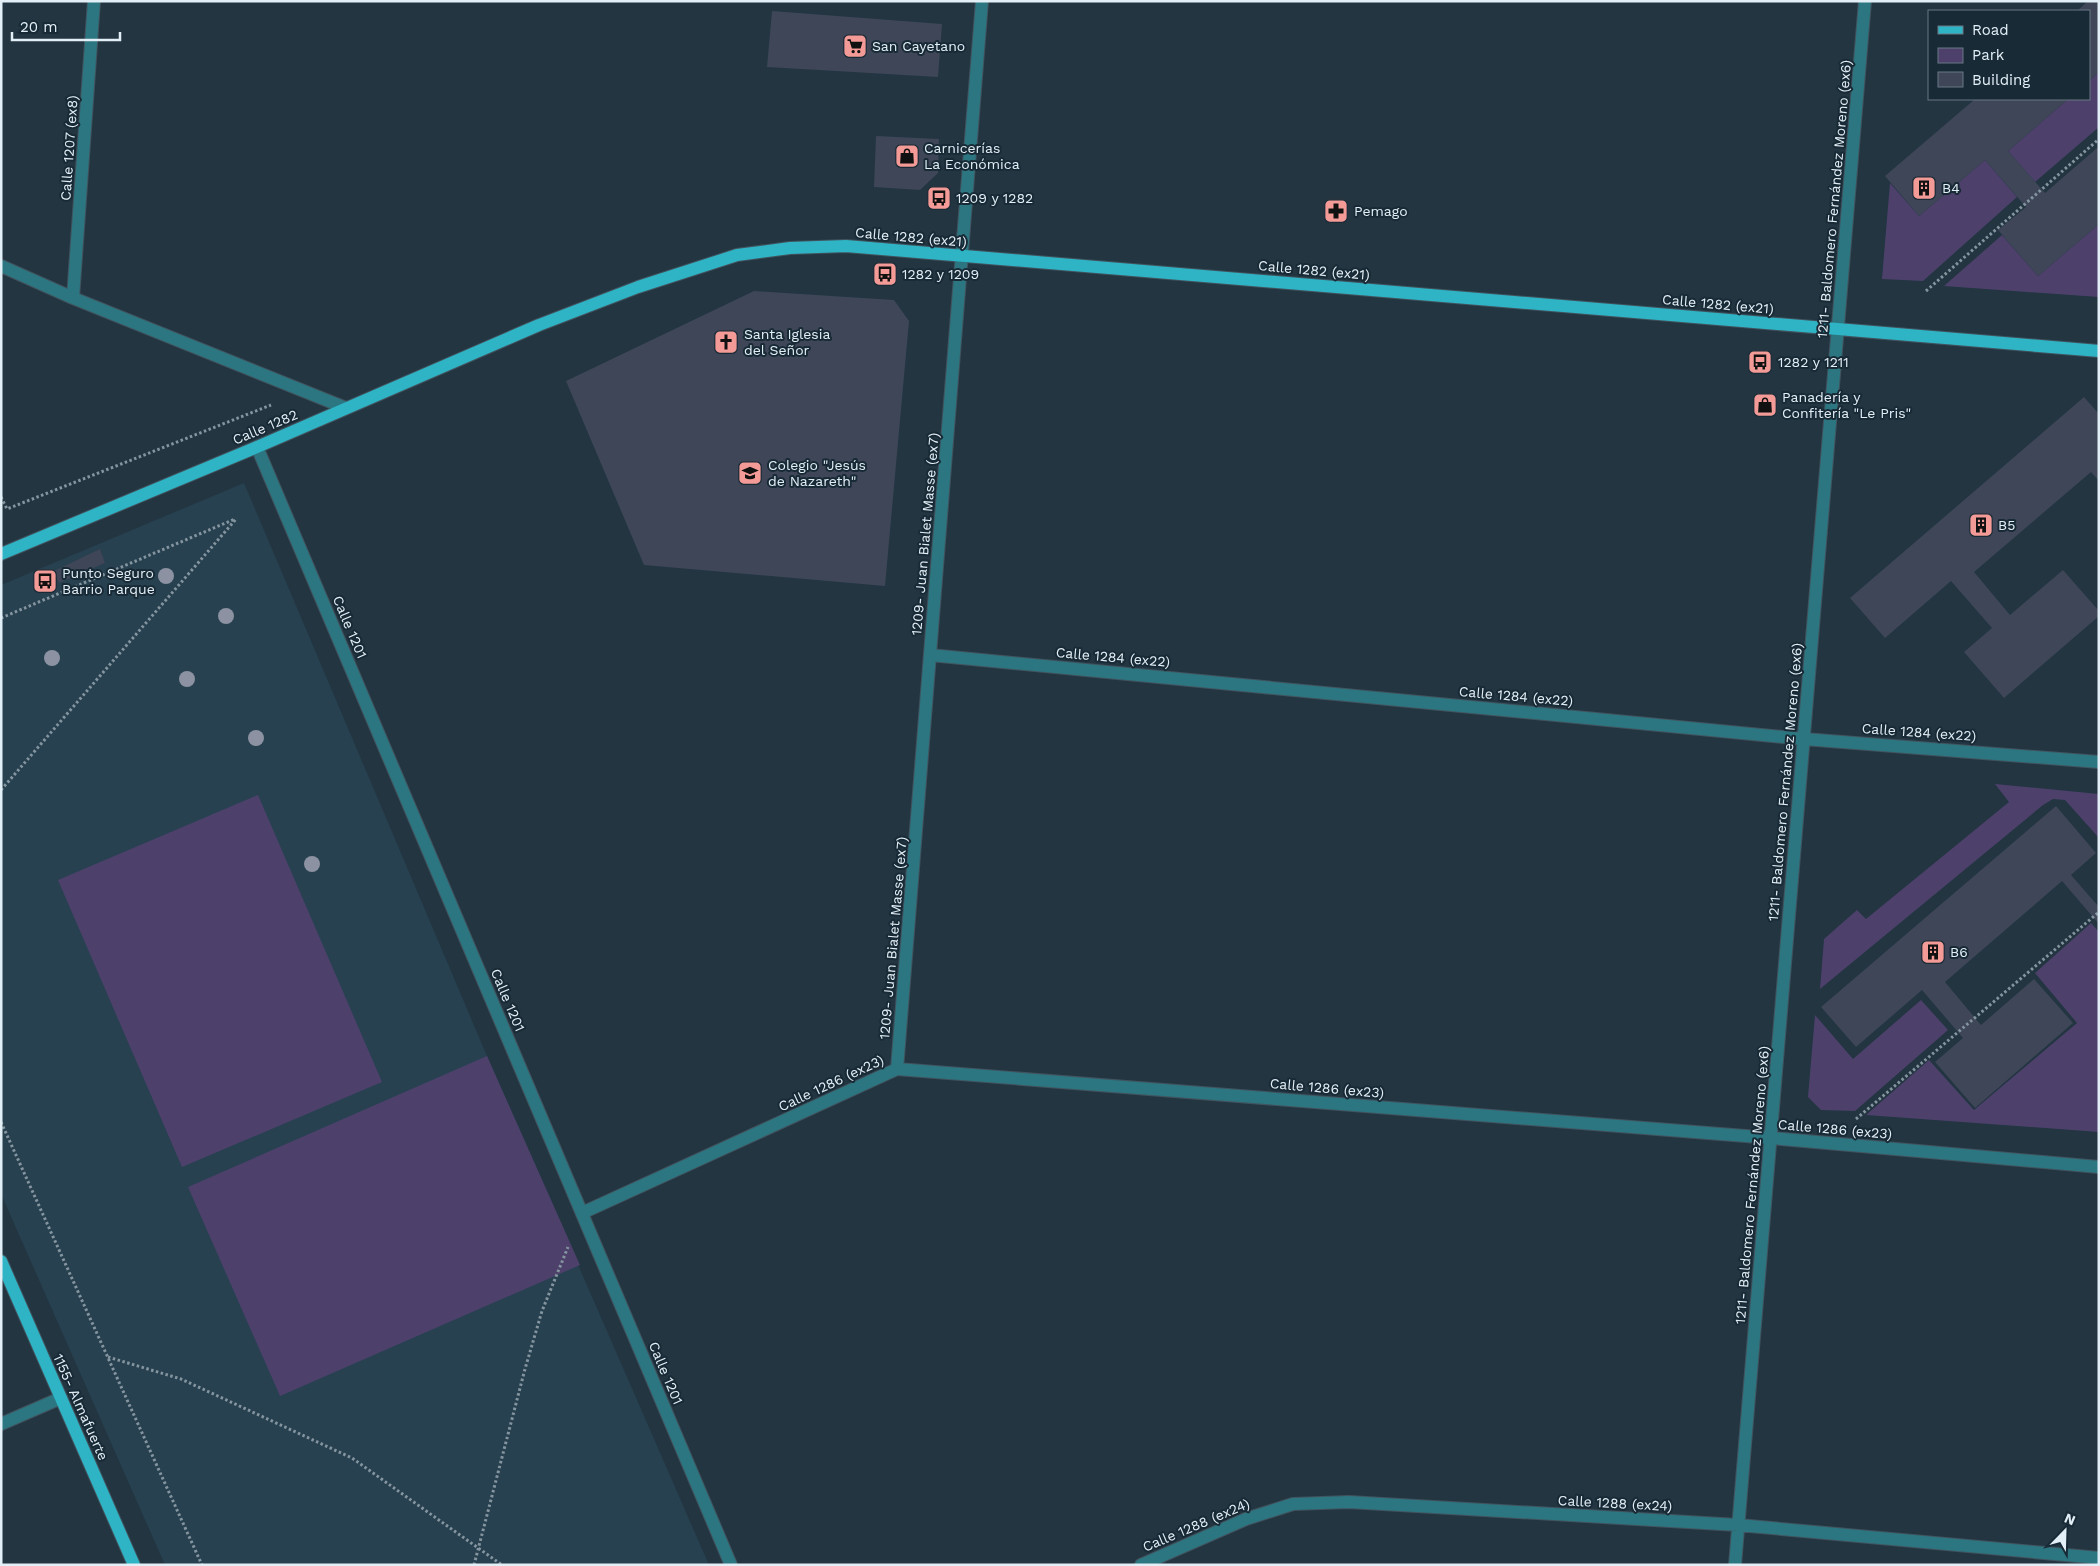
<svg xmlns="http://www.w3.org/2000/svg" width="2100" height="1566" viewBox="0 0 2100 1566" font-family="'Work Sans',sans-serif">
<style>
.built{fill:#274150}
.green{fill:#4d416c}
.building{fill:#3e4658}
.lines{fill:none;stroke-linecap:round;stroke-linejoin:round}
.minor-casing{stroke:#41535e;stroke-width:14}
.major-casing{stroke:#41535e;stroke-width:14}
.path{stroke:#85959f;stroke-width:3;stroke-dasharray:2.5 2.5;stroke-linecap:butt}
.minor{stroke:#2b7680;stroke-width:12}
.major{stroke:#2eb4c5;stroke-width:12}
.tree{fill:#8c92a2}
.labels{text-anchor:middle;stroke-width:4;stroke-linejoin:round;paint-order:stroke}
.poi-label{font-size:14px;fill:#e3eff7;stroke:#182a36;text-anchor:start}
.street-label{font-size:14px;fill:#e3eff7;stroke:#182a36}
</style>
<rect width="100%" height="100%" fill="#223541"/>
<!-- built -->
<path class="built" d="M244,483L487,1056L709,1565H165L1,1194V585Z"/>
<!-- green -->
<path class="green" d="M2099,72V127L2035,182L2008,151L2068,99H2089V81Z
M1985,160L2017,197L1923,281L1882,279L1890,183L1919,216Z
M2099,224V297L1944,286L2002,235L2038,276Z
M1995,784L2099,794V838L2065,800L2053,799L2043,805L1820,989L1824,939L1857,910L1866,919L2009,802Z
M258,795L382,1082L182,1167L58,880Z
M2091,923L2099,932V1132L1866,1115L1929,1060L1974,1110L2077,1023L2035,973Z
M1921,1000L1948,1030L1855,1111L1821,1110L1808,1097L1815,1015L1853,1059Z
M487,1056L580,1265L280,1396L188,1187Z"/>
<!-- building -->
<path class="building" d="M2088,1H2099V72L2089,81V11H2077Z
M772,11L942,24L938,77L767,67Z
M1975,99H2068L2008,151L2045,193L2097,148L2099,150V224L2038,276L1998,230L2026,207L1985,160L1919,216L1885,176Z
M876,136L939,139L938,173L920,190L874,187Z
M754,291L894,300L909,321L885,586L644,565L566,381Z
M2084,397L2099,414V481L2091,472L1974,572L2010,615L2063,570L2099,611V616L2004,698L1964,652L1992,628L1951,581L1885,638L1850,598Z
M100,549L105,563L59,583L54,571Z
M2056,806L2096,853L2071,875L2099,907V924L2062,881L1945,982L1981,1025L2034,979L2073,1023L1975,1108L1935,1062L1963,1038L1922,990L1856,1047L1821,1007Z"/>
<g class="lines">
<!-- minor casing -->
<g class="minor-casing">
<path id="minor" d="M1,266L73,298L346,408
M73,298L94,1
M257,447L731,1565
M930,655L1804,739L2099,762
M897,1069L982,1
M582,1213L897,1069L1771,1138L2099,1167
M1,1424L61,1398
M1141,1565L1246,1519L1293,1504L1349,1502L1738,1525L2099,1558
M1735,1565L1865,1"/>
</g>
<!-- major casing -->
<g class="major-casing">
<path id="major" d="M1,554L257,447L539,325L638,287L737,255L790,248L846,246L2099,351
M1,1261L134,1565"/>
</g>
<!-- path -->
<path class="path" d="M1926,291L2099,139
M1,497L7,509L271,405
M1,618L235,519
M1,790L237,518
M1856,1119L2099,912
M1,1122L202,1565
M108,1357L181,1379L352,1458L502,1565
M474,1565L525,1369L542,1311L568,1247"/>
<!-- minor -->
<use href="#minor" class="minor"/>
<!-- major -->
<use href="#major" class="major"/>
</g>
<!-- trees -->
<g class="tree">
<circle cx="166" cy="576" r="8"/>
<circle cx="226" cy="616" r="8"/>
<circle cx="52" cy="658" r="8"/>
<circle cx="187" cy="679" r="8"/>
<circle cx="256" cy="738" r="8"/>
<circle cx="312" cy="864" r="8"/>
</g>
<!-- icons -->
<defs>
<g id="supermarket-square" transform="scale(1.25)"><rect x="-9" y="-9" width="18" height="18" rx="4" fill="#f59b97" stroke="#182a36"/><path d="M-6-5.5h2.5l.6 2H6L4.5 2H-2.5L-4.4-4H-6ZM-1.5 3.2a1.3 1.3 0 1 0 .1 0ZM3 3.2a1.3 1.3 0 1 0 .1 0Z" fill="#111"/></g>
<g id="shop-square" transform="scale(1.25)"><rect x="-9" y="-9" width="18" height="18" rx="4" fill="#f59b97" stroke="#182a36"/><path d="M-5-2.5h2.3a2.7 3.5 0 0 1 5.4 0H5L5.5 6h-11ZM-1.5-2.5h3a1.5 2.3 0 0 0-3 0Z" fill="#111"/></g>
<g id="building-square" transform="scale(1.25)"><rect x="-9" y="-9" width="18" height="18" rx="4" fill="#f59b97" stroke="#182a36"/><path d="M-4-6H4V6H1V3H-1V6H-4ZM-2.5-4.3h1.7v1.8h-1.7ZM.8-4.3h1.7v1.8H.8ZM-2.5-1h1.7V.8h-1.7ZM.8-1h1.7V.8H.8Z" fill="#111"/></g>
<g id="bus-square" transform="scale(1.25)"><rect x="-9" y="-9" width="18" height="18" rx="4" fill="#f59b97" stroke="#182a36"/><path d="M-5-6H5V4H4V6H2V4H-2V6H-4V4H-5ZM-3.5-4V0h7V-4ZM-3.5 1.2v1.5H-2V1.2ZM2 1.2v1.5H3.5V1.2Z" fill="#111"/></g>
<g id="pharmacy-square" transform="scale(1.25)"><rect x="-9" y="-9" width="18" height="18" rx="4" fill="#f59b97" stroke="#182a36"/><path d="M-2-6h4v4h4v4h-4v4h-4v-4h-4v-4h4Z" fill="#111"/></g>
<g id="church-square" transform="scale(1.25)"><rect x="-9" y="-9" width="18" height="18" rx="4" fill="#f59b97" stroke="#182a36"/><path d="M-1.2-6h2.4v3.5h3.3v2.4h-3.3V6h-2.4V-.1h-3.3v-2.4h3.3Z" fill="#111"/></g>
<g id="school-square" transform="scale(1.25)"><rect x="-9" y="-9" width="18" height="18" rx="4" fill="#f59b97" stroke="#182a36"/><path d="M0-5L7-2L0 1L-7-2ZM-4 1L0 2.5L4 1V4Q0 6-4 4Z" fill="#111"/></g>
</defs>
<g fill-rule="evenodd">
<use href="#supermarket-square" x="855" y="46"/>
<use href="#shop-square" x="907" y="156"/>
<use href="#building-square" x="1924" y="188"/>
<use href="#bus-square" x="939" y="198"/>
<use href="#pharmacy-square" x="1336" y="211"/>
<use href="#bus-square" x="885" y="274"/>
<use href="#church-square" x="726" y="342"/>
<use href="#bus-square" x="1760" y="362"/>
<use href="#shop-square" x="1765" y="405"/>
<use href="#school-square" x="750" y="473"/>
<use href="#building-square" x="1981" y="525"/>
<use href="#bus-square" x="45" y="581"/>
<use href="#building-square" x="1933" y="952"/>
</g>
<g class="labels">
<!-- poi labels -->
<g class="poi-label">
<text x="872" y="51">San Cayetano</text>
<text x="924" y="153">Carnicerías<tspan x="924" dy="16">La Económica</tspan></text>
<text x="1942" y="193">B4</text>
<text x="956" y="203">1209 y 1282</text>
<text x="1354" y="216">Pemago</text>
<text x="902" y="279">1282 y 1209</text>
<text x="744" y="339">Santa Iglesia<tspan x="744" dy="16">del Señor</tspan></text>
<text x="1778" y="367">1282 y 1211</text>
<text x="1782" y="402">Panadería y<tspan x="1782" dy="16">Confitería "Le Pris"</tspan></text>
<text x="768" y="470">Colegio "Jesús<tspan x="768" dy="16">de Nazareth"</tspan></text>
<text x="1998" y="530">B5</text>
<text x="62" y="578">Punto Seguro<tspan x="62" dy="16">Barrio Parque</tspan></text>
<text x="1950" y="957">B6</text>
</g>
<!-- street labels -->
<g class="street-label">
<text transform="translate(69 148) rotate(-86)" y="5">Calle 1207 (ex8)</text>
<text transform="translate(1834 199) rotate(-85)" y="5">1211- Baldomero Fernández Moreno (ex6)</text>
<text transform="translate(911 237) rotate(5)" y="5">Calle 1282 (ex21)</text>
<text transform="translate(1314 270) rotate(5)" y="5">Calle 1282 (ex21)</text>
<text transform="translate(1718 304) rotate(5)" y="5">Calle 1282 (ex21)</text>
<text transform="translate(265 427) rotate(-23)" y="5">Calle 1282</text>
<text transform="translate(925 534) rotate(-85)" y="5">1209- Juan Bialet Masse (ex7)</text>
<text transform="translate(350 627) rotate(67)" y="5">Calle 1201</text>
<text transform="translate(1113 657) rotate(5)" y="5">Calle 1284 (ex22)</text>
<text transform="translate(1516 696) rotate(5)" y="5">Calle 1284 (ex22)</text>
<text transform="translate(1919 732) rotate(4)" y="5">Calle 1284 (ex22)</text>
<text transform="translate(1785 782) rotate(-85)" y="5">1211- Baldomero Fernández Moreno (ex6)</text>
<text transform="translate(893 938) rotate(-85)" y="5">1209- Juan Bialet Masse (ex7)</text>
<text transform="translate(508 1000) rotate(67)" y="5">Calle 1201</text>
<text transform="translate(831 1083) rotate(-25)" y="5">Calle 1286 (ex23)</text>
<text transform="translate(1327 1088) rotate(5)" y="5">Calle 1286 (ex23)</text>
<text transform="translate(1835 1129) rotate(5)" y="5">Calle 1286 (ex23)</text>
<text transform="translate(1752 1185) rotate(-85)" y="5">1211- Baldomero Fernández Moreno (ex6)</text>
<text transform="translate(666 1373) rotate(67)" y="5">Calle 1201</text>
<text transform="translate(81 1407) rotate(66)" y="5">1155- Almafuerte</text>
<text transform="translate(1615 1503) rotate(3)" y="5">Calle 1288 (ex24)</text>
<text transform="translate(1196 1525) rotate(-23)" y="5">Calle 1288 (ex24)</text>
</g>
</g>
<!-- border -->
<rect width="2100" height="1566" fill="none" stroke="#e3eff7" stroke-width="5"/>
<!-- legend -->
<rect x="1928" y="10" width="162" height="90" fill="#182a36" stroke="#697983"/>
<rect x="1938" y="26" width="25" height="8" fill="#2eb4c5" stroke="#697983"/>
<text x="1972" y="35" font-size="15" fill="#e3eff7">Road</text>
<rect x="1938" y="48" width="25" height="15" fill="#4d416c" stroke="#697983"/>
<text x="1972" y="60" font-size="15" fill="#e3eff7">Park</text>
<rect x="1938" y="72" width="25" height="15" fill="#3e4658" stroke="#697983"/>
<text x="1972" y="85" font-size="15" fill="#e3eff7">Building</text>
<!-- north arrow -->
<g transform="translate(2065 1531) rotate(23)" stroke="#182a36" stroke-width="4" paint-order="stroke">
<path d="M0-4L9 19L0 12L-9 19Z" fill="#e3eff7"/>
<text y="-8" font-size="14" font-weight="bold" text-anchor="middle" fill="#e3eff7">N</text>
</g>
<!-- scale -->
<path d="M12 32v8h108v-8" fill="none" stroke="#e3eff7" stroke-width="2.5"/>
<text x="20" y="32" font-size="15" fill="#e3eff7" stroke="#182a36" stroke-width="4" paint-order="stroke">20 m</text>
</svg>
